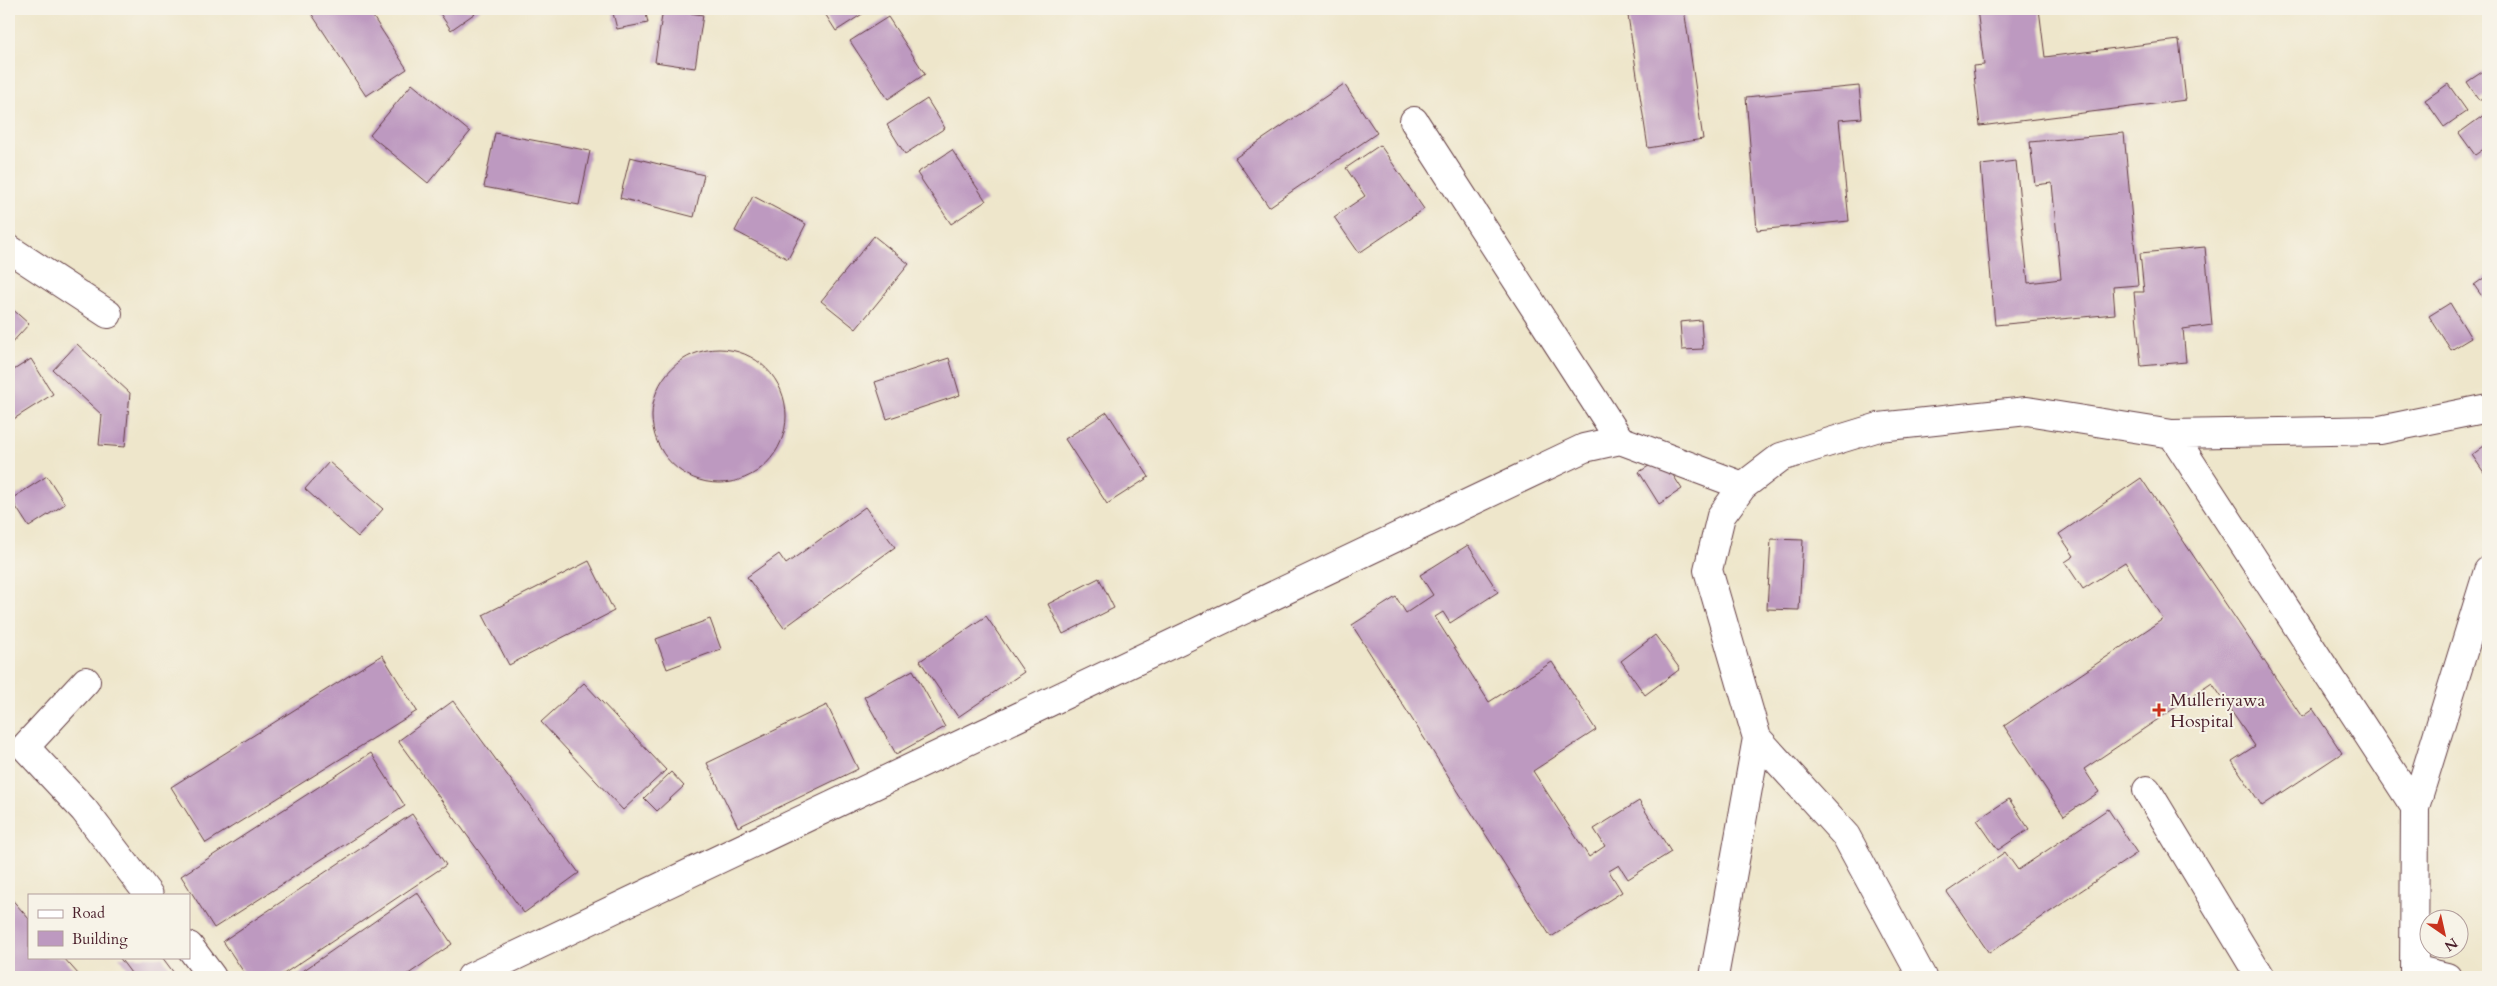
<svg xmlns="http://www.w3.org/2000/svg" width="2497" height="986" viewBox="0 0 2497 986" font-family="Cardo,serif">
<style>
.building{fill:#bd99c0}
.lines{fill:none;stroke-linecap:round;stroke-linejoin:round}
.minor-casing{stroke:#633d43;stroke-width:30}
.minor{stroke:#fff;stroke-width:28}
.poi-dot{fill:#c8321e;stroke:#f7f3e8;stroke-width:2}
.labels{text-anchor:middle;stroke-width:4;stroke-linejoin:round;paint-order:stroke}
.poi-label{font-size:18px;fill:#4a1f2b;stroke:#f7f3e8;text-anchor:start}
</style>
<rect width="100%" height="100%" fill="#f7f3e8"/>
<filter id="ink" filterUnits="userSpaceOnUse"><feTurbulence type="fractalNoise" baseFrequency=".02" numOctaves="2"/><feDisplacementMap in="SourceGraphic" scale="10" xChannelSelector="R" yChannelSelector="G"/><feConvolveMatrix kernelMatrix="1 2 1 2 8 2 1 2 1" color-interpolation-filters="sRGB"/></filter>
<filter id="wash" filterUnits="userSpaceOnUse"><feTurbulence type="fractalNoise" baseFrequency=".0096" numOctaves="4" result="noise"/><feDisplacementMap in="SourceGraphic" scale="20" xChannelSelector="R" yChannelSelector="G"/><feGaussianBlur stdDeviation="1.12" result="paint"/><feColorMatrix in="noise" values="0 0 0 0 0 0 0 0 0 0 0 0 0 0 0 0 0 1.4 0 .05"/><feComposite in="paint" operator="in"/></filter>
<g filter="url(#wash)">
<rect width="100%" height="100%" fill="#eee6cb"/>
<g id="blocks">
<!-- building -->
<path class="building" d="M311,9H368L407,69L366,96L309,10Z
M437,9H481L451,30Z
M612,9H645L648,23L617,29Z
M663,9L703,15L695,68L655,62Z
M822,9H870L836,31Z
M1627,9H1684L1703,139L1648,148Z
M1977,9H2039L2045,57L2179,40L2186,100L1980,126L1973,66L1984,65Z
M888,17L925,74L888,99L850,41Z
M2488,68V94L2479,100L2467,82Z
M412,84L470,132L428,183L370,135Z
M1344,84L1377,133L1269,207L1235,158Z
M2448,84L2467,111L2444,127L2425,100Z
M1859,86L1862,118L1839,120L1849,221L1757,230L1746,97Z
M927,99L945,128L905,154L887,125Z
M2488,112V146L2475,155L2459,133Z
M495,133L590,151L579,205L484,187Z
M2124,133L2138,285L2113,287L2115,314L1995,325L1981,165L2016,161L2028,283L2061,279L2052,183L2035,185L2030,142Z
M1380,145L1424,209L1359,253L1334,217L1365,196L1346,168Z
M952,150L986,201L951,224L917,173Z
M630,157L704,175L694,217L620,198Z
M2488,174V185L2483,179Z
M753,196L806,224L788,259L735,231Z
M874,236L909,264L856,329L821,301Z
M2205,247L2212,325L2183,329L2186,362L2141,366L2134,292H2144L2140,253Z
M2488,275V305L2474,285Z
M2450,303L2471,338L2451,350L2429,316Z
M9,306L29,324L9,346Z
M1701,320L1703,349L1682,350L1680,322Z
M77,344L130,393L125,447L99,445L102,415L53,370Z
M652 416a67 67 0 1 1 134 0a67 67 0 1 1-134 0Z
M949,358L960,395L887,419L875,382Z
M31,359L53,394L9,422V373Z
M1107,412L1149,477L1107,504L1065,439Z
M2488,443V472L2485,474L2472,455Z
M1662,458L1682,489L1659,504L1639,472Z
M329,462L383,509L358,537L305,489Z
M47,476L65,504L29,527L11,499Z
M2141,478L2302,717L2313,709L2342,753L2262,806L2232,761L2255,746L2212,683L2084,769L2099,792L2064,816L2004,726L2163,619L2125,562L2083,589L2065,562L2074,556L2059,534Z
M865,507L895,547L784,628L747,577L779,554L786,564Z
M1771,539L1803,540L1799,610L1767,609Z
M1468,545L1498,592L1450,623L1443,612L1435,617L1489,702L1552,662L1596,730L1533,771L1589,857L1605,846L1594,829L1639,801L1671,852L1628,879L1619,865L1609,871L1622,892L1551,937L1352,625L1396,597L1406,613L1433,595L1420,575Z
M589,561L614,611L509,665L483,615Z
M1099,578L1114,608L1063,634L1048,604Z
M986,616L1024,672L958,717L920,661Z
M710,619L721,649L667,669L656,639Z
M1655,635L1680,669L1645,695L1621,661Z
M382,655L417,711L206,843L171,787Z
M913,670L945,727L896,754L864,697Z
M584,683L666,770L623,810L541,722Z
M453,701L579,873L524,913L398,741Z
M827,705L858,769L738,827L707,763Z
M371,753L405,806L214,928L181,876Z
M671,772L684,786L657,811L644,798Z
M2009,799L2029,829L1998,850L1977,820Z
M2108,809L2137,853L1989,953L1947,892L2005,852L2018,870Z
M412,814L446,865L279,977H247L223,941Z
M417,892L452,944L404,977H294Z
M9,896L29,919V957H63L79,975L76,977H9Z
M119,957H162L177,977H134Z"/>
</g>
</g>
<g filter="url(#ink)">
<use href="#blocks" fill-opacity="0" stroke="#633d43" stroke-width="1"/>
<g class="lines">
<!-- minor casing -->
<g class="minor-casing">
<path id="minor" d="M1414,121L1620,440L1743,486L1781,457L1879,427L2027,411L2172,434
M9,249L108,314
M2488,408L2380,430L2172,434L2415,807L2488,571
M86,681L25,747L84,810L149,895
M1757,738L1846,836L1922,977
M2147,790L2260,977
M189,946L212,977
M2414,969L2447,977
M471,977L1584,448L1620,440
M1714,977L1757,738L1708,570L1721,516L1743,486
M2414,977L2415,807"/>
</g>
<!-- minor -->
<use href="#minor" class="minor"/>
</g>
</g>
<!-- markers -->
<path class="poi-dot" d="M2156.5 702.5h5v5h5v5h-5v5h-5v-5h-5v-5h5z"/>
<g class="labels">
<!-- poi labels -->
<g class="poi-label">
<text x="2170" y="706">Mulleriyawa<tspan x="2170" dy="21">Hospital</tspan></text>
</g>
</g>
<!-- margin -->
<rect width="2497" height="986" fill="none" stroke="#f7f3e8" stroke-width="30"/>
<!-- legend -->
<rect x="28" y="894" width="162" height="65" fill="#f7f3e8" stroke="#b29e9c"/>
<rect x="38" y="910" width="25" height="8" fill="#ffffff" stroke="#b29e9c"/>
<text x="72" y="918" font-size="15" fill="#4a1f2b">Road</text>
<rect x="38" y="931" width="25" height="15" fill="#bd99c0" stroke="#b29e9c"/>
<text x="72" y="944" font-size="15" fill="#4a1f2b">Building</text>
<!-- north arrow -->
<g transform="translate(2444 934) rotate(146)"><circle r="24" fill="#f7f3e8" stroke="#b29e9c"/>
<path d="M0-4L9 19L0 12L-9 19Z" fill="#c8321e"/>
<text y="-8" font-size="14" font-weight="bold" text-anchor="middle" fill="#4a1f2b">N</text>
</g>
</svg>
